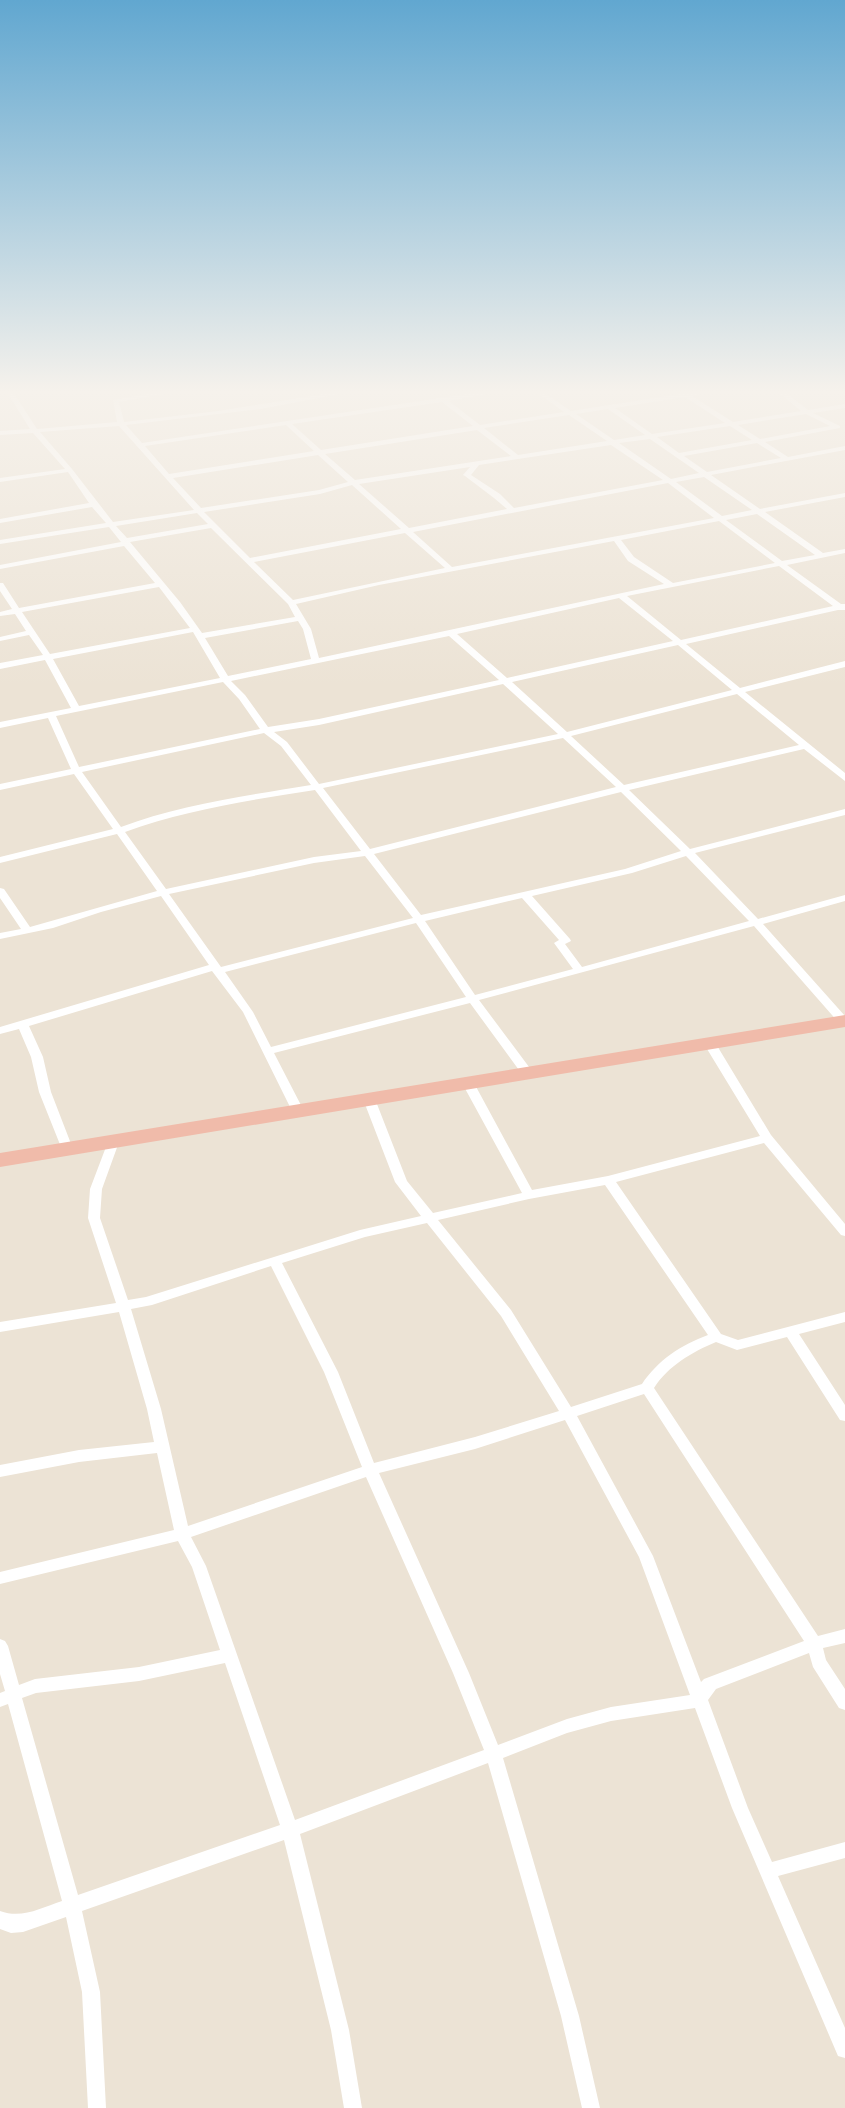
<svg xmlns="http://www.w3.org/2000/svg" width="845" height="2108" viewBox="0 0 845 2108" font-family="'Exo 2',sans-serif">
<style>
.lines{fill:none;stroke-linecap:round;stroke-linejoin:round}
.street{fill:#fff;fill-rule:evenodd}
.highway{fill:#f0bbaa;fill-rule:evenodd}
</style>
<rect width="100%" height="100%" fill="#ece3d5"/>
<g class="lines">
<!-- street -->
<path class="street" d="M7,392H13L37,429L117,422L113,400L158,392H174L119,402L124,422L218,411L336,392H350L261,409L126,425L142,443L480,392H497L449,401L480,425L564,412L536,392H543L571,411L680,394V392H706L692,396L733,422L801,411L778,392H785L808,410L845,404V408L813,413L840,426V428L765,442L788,457L845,446V450L711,475L760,509L845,493V497L765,512L823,553L845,549V553L787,565L841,604H845V610H838L686,644L740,688L845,661V667L745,692L845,773V781L804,749L629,790L690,849L845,809V815L695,853L758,919L845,895V901L763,924L845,1016V1024L839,1023L754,926L479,1000L532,1071L534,1074L532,1077H524L470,1003L274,1053L304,1111L298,1115L292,1111L243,1012L212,971L29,1026L43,1057L51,1092L73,1149L67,1153L63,1152L39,1092L31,1057L19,1029L0,1034V1027L209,965L161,896L101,912L53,928L0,939V933L21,929L0,898V888L4,889L30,927L157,891L117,834L0,863V857L113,829L74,774L0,790V784L71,769L48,718L0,728V722L71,708L45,660L0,669V663L43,655L29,635L0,641V637L26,631L15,614L0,616V612L12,609L0,591V583H3L19,608L155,583L124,546L0,569V565L121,542L109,527L0,544V540L106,523L92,507L0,523V519L89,503L68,472L0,482V478L65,469L33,433L0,435V431L30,429ZM685,397L725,423L652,434L615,408ZM442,402L473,426L321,450L292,424ZM608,409L645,435L614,440L576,414ZM806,414L830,426L760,439L738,425ZM569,415L607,441L518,455L484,428ZM286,425L314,451L169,474L145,446ZM119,426L194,510L113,522L72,469L40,432ZM730,426L752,440L679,453L657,437ZM477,430L511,456L355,480L325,454ZM650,439L699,473L671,479L619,443ZM757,443L781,458L707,472L684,456ZM611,445L663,480L514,508L500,494L471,475L479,465ZM318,455L348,482L319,490L201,508L173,478ZM470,467L463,475L465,476L494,498L507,509L409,528L359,484ZM704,477L752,510L722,516L676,482ZM668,483L714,518L452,567L413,532ZM352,485L401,529L250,558L204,512L320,494ZM197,513L208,524L127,538L116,526ZM757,514L815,555L782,561L726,520ZM719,521L775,563L673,583L634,557L621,540ZM211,528L288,604L295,617L202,633L180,602L130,542ZM405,533L445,568L293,600L254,562ZM614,541L628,561L664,584L319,658L311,629L296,604L379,585ZM779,566L833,606L681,640L627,596ZM159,587L190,628L50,654L22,612ZM619,598L673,641L507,678L457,634ZM298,621L303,629L311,659L228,676L205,638ZM193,632L220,678L79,706L53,659ZM449,636L499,680L319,719L268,727L245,695L231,681ZM678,645L732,690L567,732L512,682ZM223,682L239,699L260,729L79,767L56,716ZM503,684L558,734L319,784L287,742L274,732L319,725ZM737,694L799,745L624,785L571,736ZM264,733L281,746L311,785C250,795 179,805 121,827L82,772ZM563,738L616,787L370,849L323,788ZM315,790L361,851L314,857L166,889L125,832C185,810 251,800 315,790ZM621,792L681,851L625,869L421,915L374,854ZM365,856L413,918L221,967L169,894L314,863ZM686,856L749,921L582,967L565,944L571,941L570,939L532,896L632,873ZM522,898L559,940L554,943L573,969L475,995L425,921ZM416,923L466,997L271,1047L253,1012L225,972Z
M710,1041L716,1044L771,1135L845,1224V1236L841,1235L764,1143L616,1182L721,1334L738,1340L845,1312V1322L799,1334L845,1405V1421L840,1420L787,1337L737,1350L716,1342C692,1352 668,1366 654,1388L818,1636L845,1629V1643L823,1648L826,1660L845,1689V1710L839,1708L813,1667L809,1653L716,1689L708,1700L748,1808L772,1862L845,1842V1858L778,1876L845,2028V2058L838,2056L732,1808L695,1708L611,1721L567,1733L503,1758L579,2016L600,2108H582L561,2016L488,1763L300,1834L349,2030L362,2108H344L331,2030L284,1840L82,1911L100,1992L106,2108H88L82,1992L66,1917L23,1932L11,1933L0,1929V1911C22,1919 41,1908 62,1901L8,1704L0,1707V1693L5,1691L0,1674V1639L5,1641L8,1646L19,1685L35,1679L139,1667L220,1650L192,1567L178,1541L0,1584V1572L174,1530L157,1453L79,1462L0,1477V1465L79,1450L154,1442L147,1409L119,1312L0,1332V1322L116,1303L88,1218L90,1189L109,1139H117L119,1142L102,1189L100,1218L128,1300L146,1297L360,1230L421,1216L395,1182L363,1099L369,1095L375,1099L407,1181L433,1213L522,1193L462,1083L468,1079L474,1083L532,1190L608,1176L760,1136L704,1044ZM605,1185L708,1335C681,1345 658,1360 642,1384L571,1407L511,1310L438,1220L529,1199ZM427,1223L501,1316L559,1411L475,1437L374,1463L338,1372L282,1263L365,1237ZM271,1266L324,1372L362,1467L188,1526L161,1409L131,1309L152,1305ZM644,1394L804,1641L704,1679L701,1682L653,1556L577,1416ZM565,1420L639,1557L690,1695L611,1707L567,1719L498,1745L469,1673L379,1473L475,1449ZM366,1477L453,1673L484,1750L295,1820L206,1566L191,1537ZM225,1663L280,1825L78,1895L22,1698L36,1693L139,1681Z"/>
<!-- highway -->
<path class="highway" d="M845,1015V1027L0,1167V1153Z"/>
</g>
<!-- sky -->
<linearGradient id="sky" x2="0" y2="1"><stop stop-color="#61a7d0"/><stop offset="0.57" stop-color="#f6f2ec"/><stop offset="1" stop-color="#f6f2ec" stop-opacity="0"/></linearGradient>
<rect width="845" height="687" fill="url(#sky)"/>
</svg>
